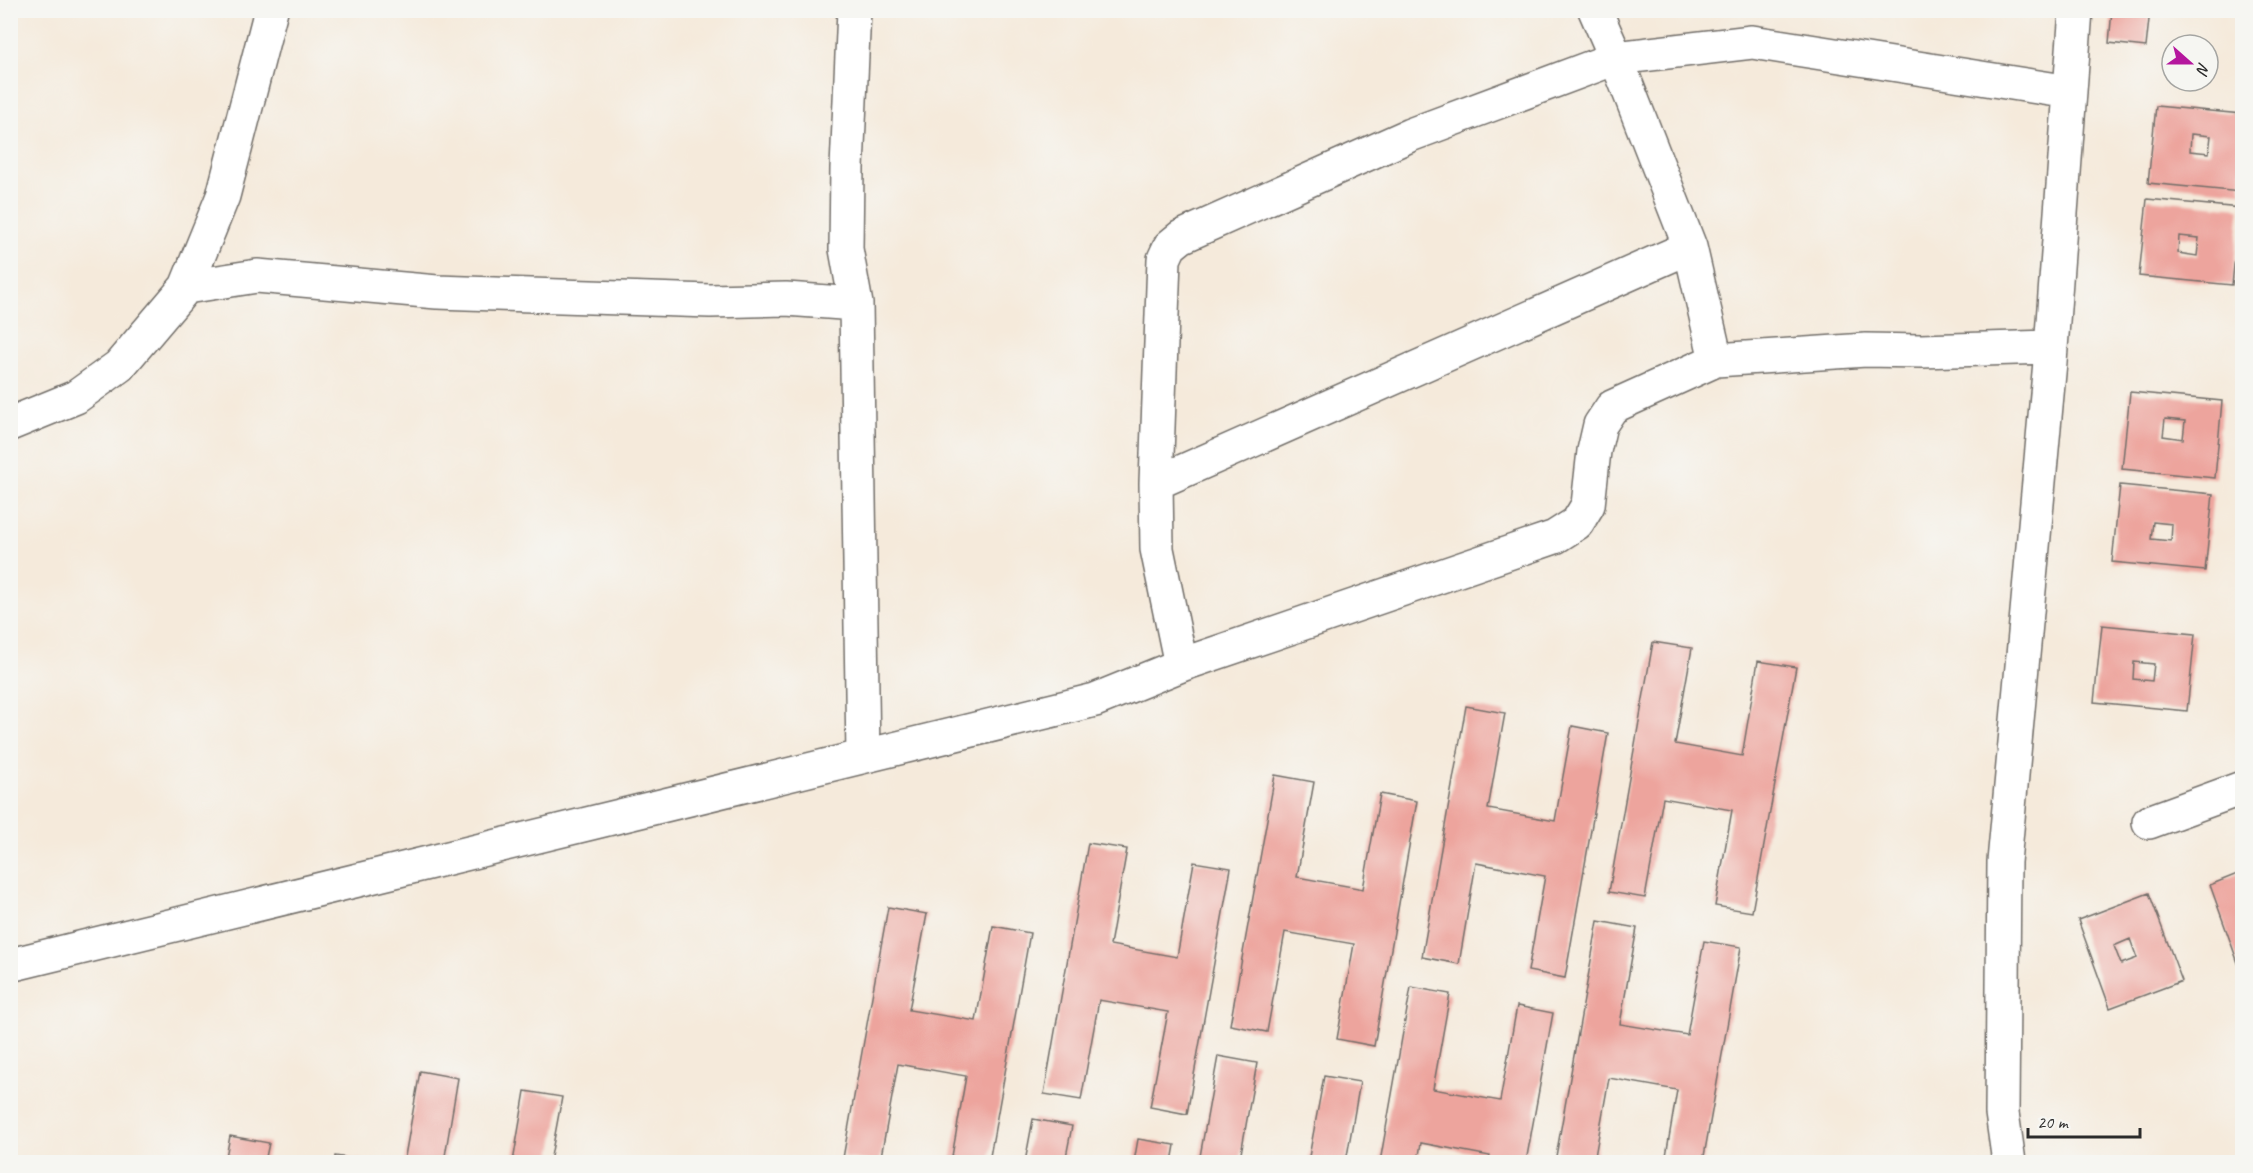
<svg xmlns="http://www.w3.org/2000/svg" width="2253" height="1173" viewBox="0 0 2253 1173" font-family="Caveat,sans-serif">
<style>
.building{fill:#eda49d;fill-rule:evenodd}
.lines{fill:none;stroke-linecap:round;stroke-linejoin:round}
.minor-casing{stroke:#726e69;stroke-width:36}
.minor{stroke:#fff;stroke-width:33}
</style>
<rect width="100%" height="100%" fill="#f6f6f2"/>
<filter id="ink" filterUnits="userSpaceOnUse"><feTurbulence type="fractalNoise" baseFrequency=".0167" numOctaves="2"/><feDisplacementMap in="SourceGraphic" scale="12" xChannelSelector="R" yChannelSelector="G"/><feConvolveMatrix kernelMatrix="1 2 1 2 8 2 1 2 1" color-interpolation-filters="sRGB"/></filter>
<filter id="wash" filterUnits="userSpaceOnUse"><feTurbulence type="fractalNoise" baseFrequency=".008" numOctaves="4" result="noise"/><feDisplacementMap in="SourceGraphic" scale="24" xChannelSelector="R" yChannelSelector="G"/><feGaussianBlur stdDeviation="1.35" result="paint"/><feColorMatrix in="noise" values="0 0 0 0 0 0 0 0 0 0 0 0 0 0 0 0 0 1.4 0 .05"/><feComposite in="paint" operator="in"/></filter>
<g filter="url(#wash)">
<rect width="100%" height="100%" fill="#f5eadb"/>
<g id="blocks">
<!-- building -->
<path class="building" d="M2112,10H2150L2146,47L2109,43Z
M2156,106L2242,114L2241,192L2148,183ZM2191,134L2211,136L2209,153L2190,151Z
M2147,199L2240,208L2232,285L2139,276ZM2179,236L2199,238L2197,256L2178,253Z
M2130,392L2222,401L2215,478L2122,469ZM2165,419L2185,421L2183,439L2163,436Z
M2120,485L2213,494L2205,571L2112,562ZM2153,522L2172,524L2171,541L2151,539Z
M2102,625L2195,634L2187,711L2094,702ZM2134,662L2154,664L2152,681L2133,679Z
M1653,642L1692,648L1675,744L1742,756L1758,661L1796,667L1752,912L1715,906L1732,810L1663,798L1645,898L1609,892Z
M1466,706L1505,713L1488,809L1555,821L1572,726L1608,733L1565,978L1528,971L1545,876L1476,863L1459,964L1422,957Z
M1275,775L1314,782L1297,877L1363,889L1380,794L1417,801L1374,1046L1337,1039L1354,944L1285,932L1267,1032L1230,1025Z
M1088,843L1127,849L1110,945L1177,957L1194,862L1231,868L1187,1114L1150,1107L1168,1012L1099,1000L1081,1100L1044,1094Z
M2242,872V974L2210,885Z
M2149,893L2182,981L2110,1008L2078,920ZM2130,939L2137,958L2121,964L2114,946Z
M888,907L927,914L909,1010L976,1021L993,926L1030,933L989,1162H951L966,1076L898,1064L880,1162L843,1158Z
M1598,921L1637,928L1620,1024L1687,1035L1704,941L1741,947L1703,1162H1665L1677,1090L1609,1078L1594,1162H1555Z
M1411,987L1450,994L1433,1089L1500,1101L1517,1006L1553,1013L1526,1162H1489L1490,1156L1421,1143L1418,1162H1380Z
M1218,1056L1257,1063L1240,1159L1254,1162H1199Z
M420,1071L458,1078L444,1162H404Z
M1324,1076L1360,1082L1346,1162H1308Z
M525,1091L562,1097L550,1162H513Z
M1033,1119L1072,1126L1065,1162H1025Z
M230,1136L269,1143L265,1162H225Z
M1138,1139L1175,1145L1172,1162H1134Z
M335,1156L367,1161V1162H334Z"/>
</g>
</g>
<g filter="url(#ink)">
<use href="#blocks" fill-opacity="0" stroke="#726e69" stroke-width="1.5"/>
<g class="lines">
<!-- minor casing -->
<g class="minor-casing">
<path id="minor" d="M854,10L847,168L846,249L856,304L863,756
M1595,10L1616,58L1690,247L1716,360
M186,287L257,276L437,292L710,301L786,299L856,304
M10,424L76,397L119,366L186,287L223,196L271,10
M1156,483L1690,247
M1181,665L1157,549L1156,483L1164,259L1170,246L1181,237L1410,135L1616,58L1752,42L2070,92
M2149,822L2242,788
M10,965L1095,700L1181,665L1555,537L1577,523L1588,505L1594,451L1600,425L1612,407L1716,360L1866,350L1921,351L2051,347
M2009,1162L2002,1113L2004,862L2050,362L2076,10"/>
</g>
<!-- minor -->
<use href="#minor" class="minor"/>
</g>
</g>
<!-- margin -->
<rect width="2253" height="1173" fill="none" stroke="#f6f6f2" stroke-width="36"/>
<!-- north arrow -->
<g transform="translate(2190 63) rotate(111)"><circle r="28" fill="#f6f6f2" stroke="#a5a5a2" stroke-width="1.5"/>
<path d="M0-4.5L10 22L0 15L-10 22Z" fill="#b5179e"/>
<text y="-9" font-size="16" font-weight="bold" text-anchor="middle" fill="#2b2b2b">N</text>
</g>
<!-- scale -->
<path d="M2028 1128v9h112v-9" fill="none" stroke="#2b2b2b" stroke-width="3"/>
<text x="2037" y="1128" font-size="18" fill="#2b2b2b" stroke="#f6f6f2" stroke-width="4.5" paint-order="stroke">20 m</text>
</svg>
